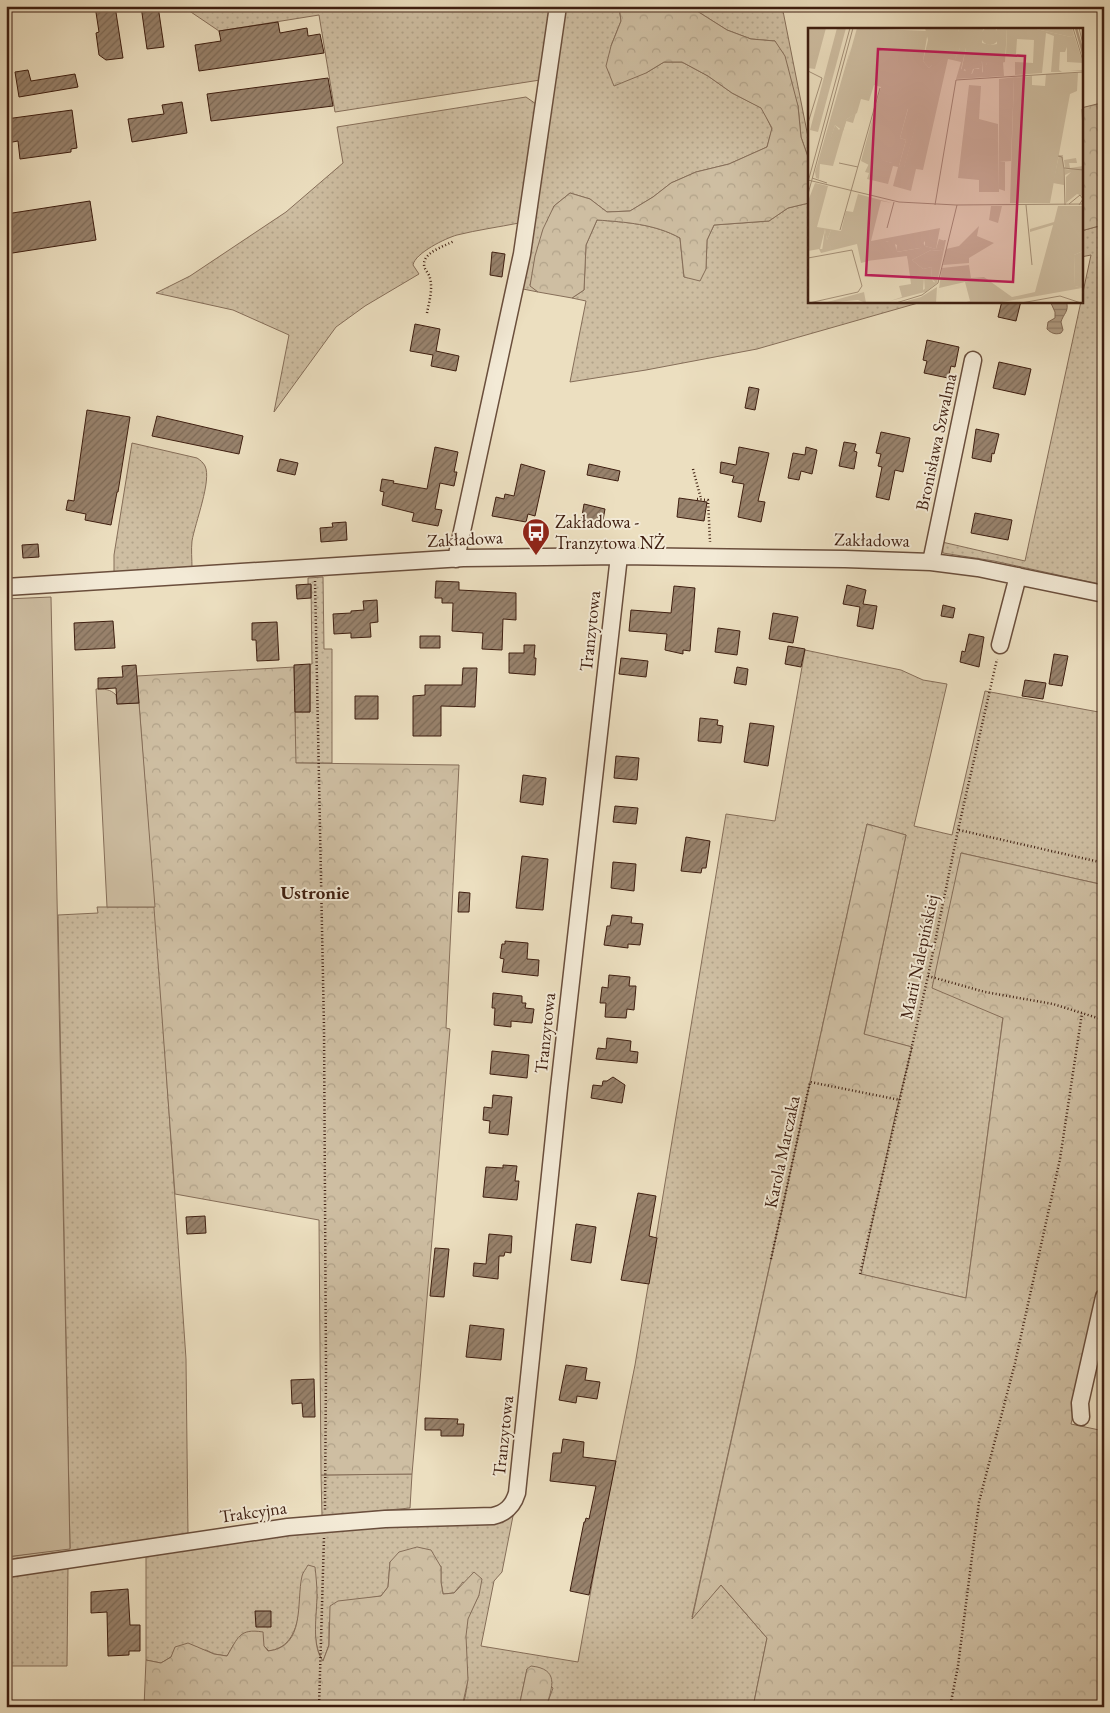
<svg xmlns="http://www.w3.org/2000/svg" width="1110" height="1713" viewBox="0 0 1110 1713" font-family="'EB Garamond',serif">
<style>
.grass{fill:url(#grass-dots);stroke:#866e59}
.forest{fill:url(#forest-crowns);stroke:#866e59}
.garden{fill:#cebea2;stroke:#866e59}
.water{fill:url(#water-rules);stroke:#836a56}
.building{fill:url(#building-hatch);stroke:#3e1e10}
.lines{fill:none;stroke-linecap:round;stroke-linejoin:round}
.minor-casing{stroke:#6a4e3c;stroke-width:19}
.path{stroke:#3e1e10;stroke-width:2.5;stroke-dasharray:1 2.5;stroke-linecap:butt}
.minor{stroke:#f3ead6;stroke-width:16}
.labels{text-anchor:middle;stroke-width:4;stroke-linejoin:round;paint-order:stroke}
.street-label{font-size:18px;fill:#3e1e10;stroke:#f3ead6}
.poi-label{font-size:18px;fill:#3e1e10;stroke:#f3ead6;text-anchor:start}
.neighbourhood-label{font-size:19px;font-weight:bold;fill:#3e1e10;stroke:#f3ead6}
.inset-river{fill:none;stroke:#b19d84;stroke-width:2.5}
.inset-road{fill:none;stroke:#a6927a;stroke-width:1}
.view{fill:#c2185b;fill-opacity:0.15;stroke:#c2185b;stroke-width:2.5}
.inset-edge{fill:none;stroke:#3e1e10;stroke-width:2.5}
</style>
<defs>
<pattern id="grass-dots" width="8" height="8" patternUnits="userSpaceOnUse" patternTransform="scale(1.25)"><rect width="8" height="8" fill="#cebea2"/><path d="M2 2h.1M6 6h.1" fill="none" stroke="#b2a38a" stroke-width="1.8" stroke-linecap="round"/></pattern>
<pattern id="forest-crowns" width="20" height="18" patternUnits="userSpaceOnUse" patternTransform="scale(1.25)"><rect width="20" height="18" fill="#cebea2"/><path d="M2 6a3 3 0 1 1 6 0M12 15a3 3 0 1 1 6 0" fill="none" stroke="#b2a38a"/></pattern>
<pattern id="water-rules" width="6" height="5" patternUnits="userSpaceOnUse" patternTransform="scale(1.25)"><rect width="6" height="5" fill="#b19d84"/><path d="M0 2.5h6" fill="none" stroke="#917f6b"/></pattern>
<pattern id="building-hatch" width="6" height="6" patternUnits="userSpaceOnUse" patternTransform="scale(1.25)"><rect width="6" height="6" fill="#98826c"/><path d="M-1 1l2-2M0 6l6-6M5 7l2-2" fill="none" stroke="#7d6a57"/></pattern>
</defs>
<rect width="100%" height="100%" fill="#ecdfc0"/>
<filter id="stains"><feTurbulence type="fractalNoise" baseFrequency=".004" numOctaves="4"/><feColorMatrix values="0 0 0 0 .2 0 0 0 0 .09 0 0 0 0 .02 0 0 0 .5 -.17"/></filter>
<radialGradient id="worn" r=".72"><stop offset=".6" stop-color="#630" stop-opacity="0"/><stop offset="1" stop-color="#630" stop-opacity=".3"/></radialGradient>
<!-- grass -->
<path class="grass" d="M182,6H551L540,80L335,112L319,15L219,31Z
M564,6H619L621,21L611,46L646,73L664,62H682L708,76L732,93L762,108L772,129L767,147L729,164L696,172L671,183L653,197L630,211L607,212L590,199L570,193L554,206L530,285L538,292L523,289Z
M689,6H782L809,142V160L801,137L798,106L775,41L751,39L727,30Z
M526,97L536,104L519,223C499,227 477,230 457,235C446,238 415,253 413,265L419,274L365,306L336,327L274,412L289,335L233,310L156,293L190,276L286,212L343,163L337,127Z
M1104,199V585L994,561L943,553L942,542L1025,561L1091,255L1081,257V231L1099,226Z
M809,203V301H925L757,349L646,370L570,382L586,301L572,298L584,290L586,245L597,220C625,222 655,224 680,238L684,277L706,269L707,240L714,225L769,221L788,208Z
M132,443L197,458C200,460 203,462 205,466C212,480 195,523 192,541C191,550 192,559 192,568L114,573V555Z
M323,577L324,649H332V763H295V712H310V664H312L311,585L308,584V578Z
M805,650L901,670L923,680L947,684L914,826L952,835L985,691L1104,713V885L961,853L1003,1017L966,1298L860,1274L896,1112L912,1047L864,1035L906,835L867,824L692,1617L721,1585L767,1638L753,1707H546L553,1688L527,1669L519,1707H462C474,1677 460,1649 467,1620C470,1612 475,1603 479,1595L463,1582L454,1593L443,1594L441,1582V1566L390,1562L388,1587L381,1596L363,1599L329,1622V1645L323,1661C311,1643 316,1615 317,1594L302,1589C299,1614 298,1647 269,1651L264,1646L234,1644L227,1656L214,1654L206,1650L171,1657L161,1663L146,1660V1555L290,1531L503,1518L513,1516L502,1572L494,1581L481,1646L578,1662L601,1534L635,1365L726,814L775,821Z
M97,907H155L186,1359L188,1534L6,1566V1557L70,1548L58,915L98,913Z
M412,1474L410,1508L322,1516L321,1475Z
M68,1566L67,1666H6V1574Z"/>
<!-- forest -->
<path class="forest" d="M619,6H689L727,30L751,39L775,41L785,56L798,106L801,137L809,160V203L788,208L769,221L714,225L707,240L706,269L700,281L684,277L680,238C655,224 625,222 597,220L586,245L584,290L572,298L538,292L530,286L535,256L543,229L554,206L570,193L590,199L607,212L630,211L653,197L671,183L696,172L729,164L767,147L772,128L761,108L732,93L708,76L682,62H664L646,73L614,86L606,66L611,46L621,21Z
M1097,104H1104V199L1099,226L1081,231V108Z
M294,667L296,763L459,765L446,1028L450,1029L412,1474L321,1475L319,1220L175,1194L137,676Z
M867,824L906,835L864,1034L912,1047L896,1112L861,1274L966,1298L1003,1018L932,988L961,853L1104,885V1275L1071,1424L1104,1431V1707H753L767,1638L721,1585L692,1619Z
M417,1547L431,1550L441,1567V1582L443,1594L454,1593L474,1572L482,1579L479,1595L468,1619L466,1636L468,1680L462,1707H144L146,1660L161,1663L171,1657L175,1647L188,1643L214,1654L227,1656C238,1638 239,1628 263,1632L264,1646L268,1651C306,1647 296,1602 302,1576C303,1572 306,1569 308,1565L315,1567C316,1576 317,1586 317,1595C317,1614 311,1646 323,1661L329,1645L330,1606L338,1601L381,1596L388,1587L390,1562L399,1552Z
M531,1666C559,1669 553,1686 546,1707H519L527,1669Z"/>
<!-- garden -->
<path class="garden" d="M51,597L70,1549L6,1557V599Z
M96,689C105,689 110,689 116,695L117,704L139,703L155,907H107Z"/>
<!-- water -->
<path class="water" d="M1050,301H1066C1070,311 1063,314 1061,322L1063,330L1061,333C1055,335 1051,333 1047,329L1048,322L1055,318V312Z"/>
<!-- building -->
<path class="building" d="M95,6H115L123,58L106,60L99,55L96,33L99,32Z
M141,6H158L164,47L147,49Z
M278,22L280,33L307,28L308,36L320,34L324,53L199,71L195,45L221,41L219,31Z
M28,70L31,81L75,74L78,87L19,97L15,72Z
M328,78L333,106L211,121L207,94Z
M182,102L187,133L132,142L128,119L164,114L162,105Z
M72,110L77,148L71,149V152L20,159L18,141L7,143L6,119Z
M90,201L96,240L6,254V214Z
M492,252L505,254L502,277L490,275Z
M1002,301H1021L1016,321L998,317Z
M415,324L440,329L436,351L459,356L456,371L431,366L433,355L410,351Z
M927,340L959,347L955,367L951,366L948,378L924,373L927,361L923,360Z
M999,362L1031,369L1025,395L993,388Z
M749,387L759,389L755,410L745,408Z
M87,410L130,417L118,492H117L111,525L85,520L86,514L66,510L68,500L74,501Z
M157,416L243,436L239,454L152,436Z
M976,429L999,434L994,454L992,453L991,462L972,458Z
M881,432L910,438L903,472L895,470L889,500L876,497L882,467L878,466L881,454L876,453Z
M844,442L856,444L854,451L857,452L854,469L839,466Z
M435,447L458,452L454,472H457L454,486L440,483L435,509L442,510L438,526L412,521L414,513L382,505L384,492L380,491L382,479L394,481L393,483L427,489Z
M739,447L769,453L758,501L765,502L761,522L738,517L744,484L732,482L734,476L720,473L721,462L736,465Z
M806,447L817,450L812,474L801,471L799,480L788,478L793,453L805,455Z
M280,459L298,463L295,475L277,471Z
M521,464L545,471L535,516L528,514L526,522L492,516L496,497L504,499L505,494L514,496Z
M589,464L620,471L618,481L587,475Z
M679,498L707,502L704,521L677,517Z
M584,504L605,509L602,526L581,522Z
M975,513L1012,520L1008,540L971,533Z
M346,522L347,540L321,542L320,528L333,527L332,523Z
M38,544L39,557L23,558L22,545Z
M436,581L459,582V590L516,593V620L503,619L502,650L482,649L483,633L452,631L453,603H442V598H435Z
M311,584V598L297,599L296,585Z
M847,585L866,590L863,604L877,606L873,629L857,626L860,607L843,604Z
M674,586L695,588L690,651L683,650V654L665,650L667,634L629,631L631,610L671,613Z
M377,600L378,622L370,623L371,637L351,638V633L334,634L333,614L351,613V611L364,610L363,601Z
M943,605L955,608L953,618L941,616Z
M773,613L798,617L793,643L769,639Z
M113,621L115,648L75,650L74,623Z
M277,622L279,660L257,661L256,640H252V623Z
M718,628L740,631L737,655L715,652Z
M969,634L984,637L979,667L960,662L962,651L965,652Z
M420,636H440V648H420Z
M524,645H535L534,658H536L535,675L509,673V653H524Z
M788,646L805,649L801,667L785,664Z
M1054,654L1068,656L1062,686L1049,684Z
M621,658L648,661L646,677L619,674Z
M310,664V712H295L294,665Z
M136,665L139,703L117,704L116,688L98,689V678L123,677L122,666Z
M737,667L748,669L746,685L734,683Z
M463,668H477L475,707L441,706V736H413V696L425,695V685H462Z
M1025,680L1046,683L1043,699L1022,696Z
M355,696H378V719H355Z
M700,718L718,720L717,725L723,726L721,743L698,741Z
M750,723L774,726L768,766L744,762Z
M616,756L639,758L637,780L614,778Z
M523,775L546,778L543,805L520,802Z
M615,806L638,808L636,824L613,822Z
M686,837L710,841L706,868H702L701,873L681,871Z
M522,856L548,859L543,910L516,908Z
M613,862L636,864L634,891L611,888Z
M459,892L470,893L469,912H458Z
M612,915L632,917L631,923L643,924L640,945L628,944V948L604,945L607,926H610Z
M505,941L528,943L527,959L539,960L538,976L502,972L504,959L500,958L502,944H505Z
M609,975L630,977L629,986H636L634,1010L627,1009L626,1018L605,1017L606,1003H600L602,987L608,988Z
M493,993L522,996V1003H526L525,1008L534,1009L532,1023L511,1021V1027L494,1025L495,1008H492Z
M607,1038L631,1041L630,1051L638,1052L637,1063L596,1059L598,1048L606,1049Z
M492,1051L529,1055L527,1078L490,1074Z
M613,1077L625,1085L622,1103L591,1098L593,1085L602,1086L603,1081H607Z
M493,1095L512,1097L508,1135L489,1133L490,1121L483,1120L484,1107L492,1108Z
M503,1165L517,1166L515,1181H519L517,1200L483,1197L486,1167L503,1168Z
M638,1193L656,1196L649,1236L657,1238L649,1284L621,1280Z
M205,1216L206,1233L187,1234L186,1217Z
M576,1224L596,1227L591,1263L571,1260Z
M489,1234L512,1236L511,1253L505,1252L504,1256H499L498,1279L473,1276L474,1263L486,1264Z
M435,1248L449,1249L444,1297L430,1296Z
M470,1325L504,1329L501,1360L466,1357Z
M566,1365L587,1368L585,1380L600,1382L597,1399L577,1396L576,1403L559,1400Z
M314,1379L315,1417H303L302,1403L292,1404L291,1380Z
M425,1418L458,1419L457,1424H464L463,1436H441V1430H425Z
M563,1439L584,1442L583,1457L616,1461L589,1595L570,1591L584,1522H585L586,1518L589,1519L596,1486L550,1481L553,1453H561Z
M128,1589L130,1625H140V1651H129V1655L108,1656L107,1612L91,1613V1592Z
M255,1611H271V1627H256Z"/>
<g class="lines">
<!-- minor casing -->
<g class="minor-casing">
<path id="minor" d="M456,559L522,254L558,6
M931,562L973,360
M6,587L463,558L619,556L845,559L931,562L978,568L1104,594
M1000,645L1018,576
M1081,1417L1080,1403L1104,1297
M6,1569L288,1527L385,1519L493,1516C506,1513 513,1506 517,1493L559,1088L619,556"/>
</g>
<!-- path -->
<path class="path" d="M427,313C429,302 433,290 430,278C429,273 424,270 424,264C424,252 445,246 454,241
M693,469L701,499
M697,499L708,500L710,542
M315,581L324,1027L326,1371L325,1510
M959,830L1104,863
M6,871L10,1333L9,1497L6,1500
M928,976L985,992L1053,1004L1104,1020
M771,1259L810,1082L900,1100
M860,1274L928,976L958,830L997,659
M319,1707L324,1538
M950,1707L958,1666L979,1502L1015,1363L1060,1159L1082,1013"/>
<!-- minor -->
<use href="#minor" class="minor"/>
</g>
<!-- icons -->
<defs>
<g id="bus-pin" transform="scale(1.4375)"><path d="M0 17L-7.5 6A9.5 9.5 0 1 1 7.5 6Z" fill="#8f2418" stroke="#f3ead6"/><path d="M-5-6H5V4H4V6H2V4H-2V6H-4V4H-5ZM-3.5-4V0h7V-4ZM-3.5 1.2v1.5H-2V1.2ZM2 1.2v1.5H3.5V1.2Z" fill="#fff"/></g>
</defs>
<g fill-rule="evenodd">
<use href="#bus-pin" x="536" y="532"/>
</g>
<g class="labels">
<!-- street labels -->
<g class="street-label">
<text transform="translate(936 442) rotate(-78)" y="6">Bronisława Szwalma</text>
<text transform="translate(465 539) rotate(-3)" y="6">Zakładowa</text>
<text transform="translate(872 540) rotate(1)" y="6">Zakładowa</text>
<text transform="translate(590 631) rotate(-84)" y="6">Tranzytowa</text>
<text transform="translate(919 957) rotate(-78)" y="6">Marii Nalepińskiej</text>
<text transform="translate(545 1033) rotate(-84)" y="6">Tranzytowa</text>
<text transform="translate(782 1152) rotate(-78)" y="6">Karola Marczaka</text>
<text transform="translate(503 1436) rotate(-84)" y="6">Tranzytowa</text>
<text transform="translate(253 1512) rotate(-8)" y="6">Trakcyjna</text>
</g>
<!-- poi labels -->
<g class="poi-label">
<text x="555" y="528">Zakładowa -<tspan x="555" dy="21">Tranzytowa NŻ</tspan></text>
</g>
<!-- neighbourhood labels -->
<g class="neighbourhood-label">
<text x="315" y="899">Ustronie</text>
</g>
</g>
<!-- overview -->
<g transform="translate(808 28)">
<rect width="275" height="275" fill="#ecdfc0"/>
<path d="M173 8a9 9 0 1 1 18 0a9 9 0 1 1-18 0ZM29,0H38L10,104L2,102ZM117,0H151L147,31L152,20H158L153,41L164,46L166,41H171L174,33V45L179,35L195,34L196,48L148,51L153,34L140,31L115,142L108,141L103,163L85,158L90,139L85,138L80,156L59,151L61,145L57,144L64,129L84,135L79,113L86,76L100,80L92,110L98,112L91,138L96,139L124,37L121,40L115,33L120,12ZM199,0H224L263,9L266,7L275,35V43H261L275,42V35L259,34V19L257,24H252L251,42L254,44H243L246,8L238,5L234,45L207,47V34L225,35L226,12L209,11L208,26H198ZM43,19L22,112L27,97L31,102L39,91L48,85L45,95L38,93L25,138L12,136L11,151L8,150L7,144ZM226,47L206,50L203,133L191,134V51ZM251,127H255L256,157L245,155ZM268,130L269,135H261L262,140L275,138V168L269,166L258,175V149L263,144L257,147V141L263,142L257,140L256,132ZM7,155L20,158L9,199L33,203L38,183L45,184L50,166L84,175L73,173L63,213L132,200L128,221L117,218V213L112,220L88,224L89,217L80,213L61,220V233L53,235L49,216L13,225L11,221L0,223V173ZM17,201L19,212L23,202L22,221H12ZM183,178H194L190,195L181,192ZM250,178H275V223L266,227L267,258L274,260L189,275H155L162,273L157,254L131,260L129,274L134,240L161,237L163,250L176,249L204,269L227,264L245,197L222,204V201L246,194ZM171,198L169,208L186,215L161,230V235L135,237L138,221L151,218ZM136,212H138L129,255L117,264L82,273L94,269L91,258L103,256L99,227L106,244L116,250L115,262L127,254L123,250L124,239L115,241L104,232L123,222L133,223ZM129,259L128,275H92L113,269Z" fill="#cebea2" fill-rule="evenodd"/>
<path d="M0,0H18L7,41L0,40ZM49,0L120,3L115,33L121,40L125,36L96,140L91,138L98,112L92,110L100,81L87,77L80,113L89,118L84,135L64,130L61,137L53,133L73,59L66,57L61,73L53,71L49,85L39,91L35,103L27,97L21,117H16ZM151,0H175L174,15L183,17L189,16V0H199L197,34L183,38L179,35L175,46L174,33L172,40L165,41L163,47H159L157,41L153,44L158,20H152L147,31L144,30ZM224,0H264L266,7L263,9ZM161,57L173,58L171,91L190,96L191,164H171V152L150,150ZM2,193L7,203L0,221V194ZM17,201L19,212L23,202L27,204L22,221L14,223ZM131,211L137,213L133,223L123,222L104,232L115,241L124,239L123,250L127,256L117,264L116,250L103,243L99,228L59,233L61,217L86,212L89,224L112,220L114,212L117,218L128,221ZM275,223V260H274L267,258L266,227ZM56,264L58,275L50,272L16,275Z" fill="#cebea2"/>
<path d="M270,45L269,63L262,66L242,175H202L206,50L224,48V57L237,58L238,46ZM191,134H197V163L191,161Z" fill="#cebea2"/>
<path class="inset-river" d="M268,0L275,25"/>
<path class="inset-road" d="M265,0L275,33M271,0L275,16M0,43L14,50L0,95M274,81L275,104M250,128L254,129L256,141L257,177M31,135L50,139M256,140L275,142M4,150L19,155M0,152L91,174L148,177L275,176M0,154L42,0M0,166L45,0M261,176L272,167L275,171L271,177M127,177L148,52L275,44M218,177L224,237M79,200L86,174M32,202L72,60M0,230L44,222L54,258L50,264L1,275M88,275L114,267L130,255L149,177M213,275L252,268L273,275"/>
<path class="view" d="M70,21L217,28L205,254L58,247Z"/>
<rect width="275" height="275" class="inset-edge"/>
</g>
<!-- margin -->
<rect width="1110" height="1713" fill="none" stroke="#ecdfc0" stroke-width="25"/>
<rect x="8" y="8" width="1095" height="1698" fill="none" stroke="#3e1e10" stroke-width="2.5"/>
<rect x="12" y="12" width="1085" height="1688" fill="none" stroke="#3e1e10"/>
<rect width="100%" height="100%" filter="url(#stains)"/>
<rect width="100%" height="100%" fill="url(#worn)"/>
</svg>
